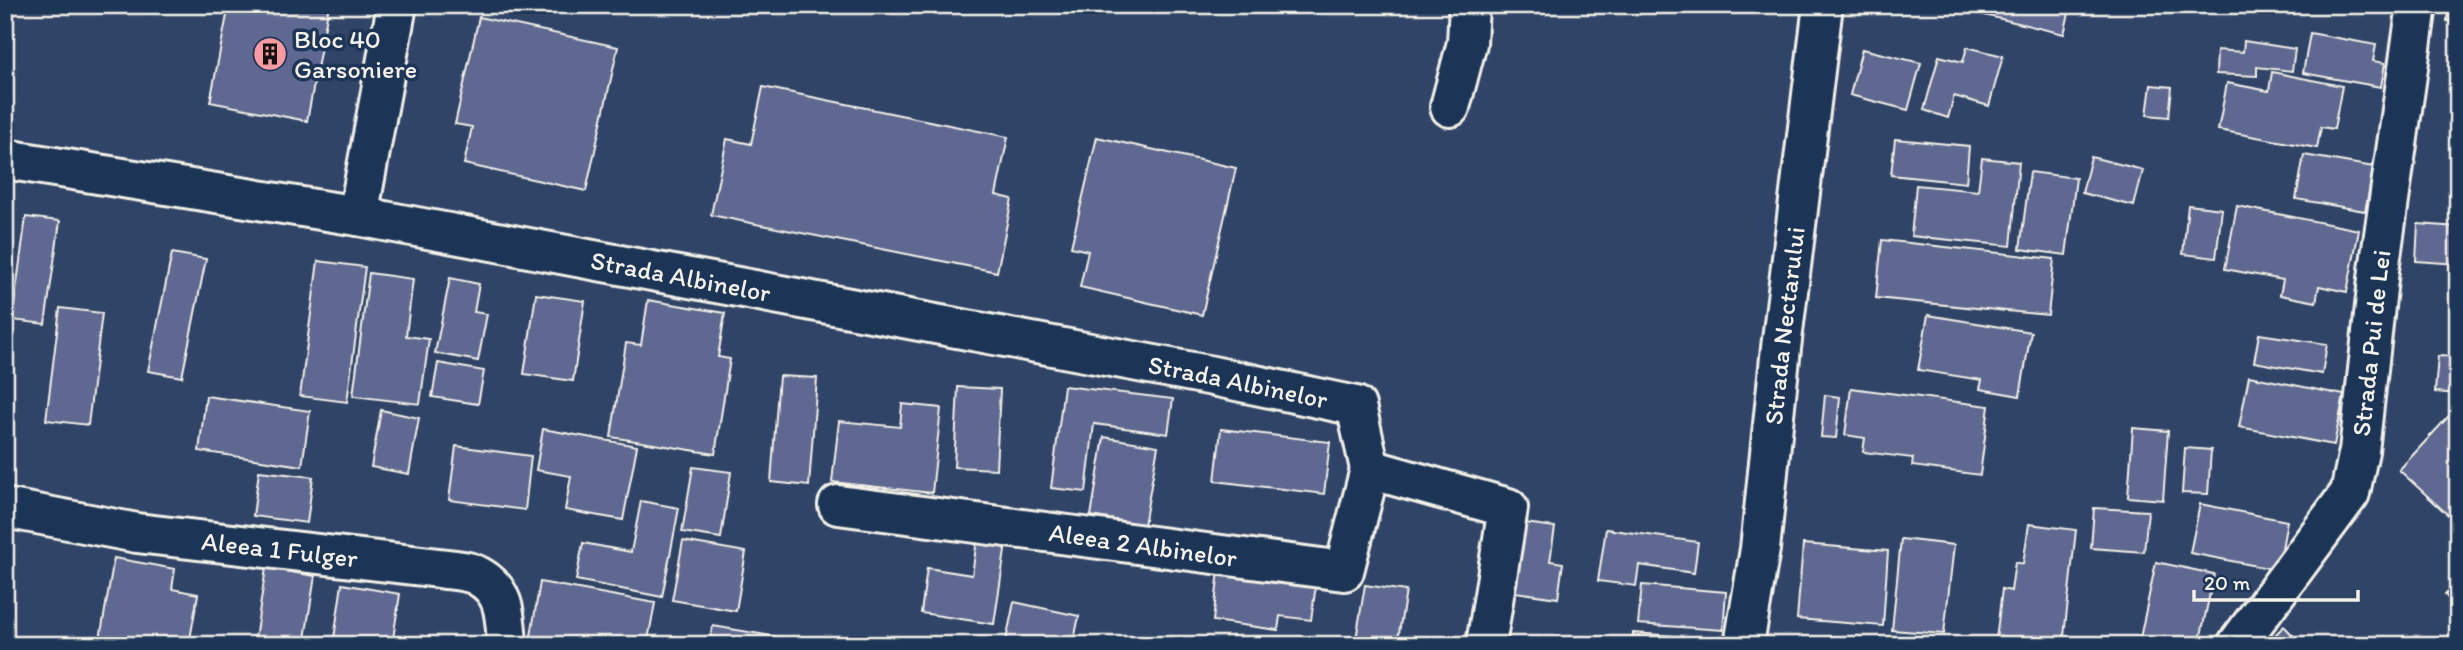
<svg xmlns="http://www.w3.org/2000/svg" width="2463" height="650" viewBox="0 0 2463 650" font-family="Itim,sans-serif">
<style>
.building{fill:#5e6890;stroke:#f4f1e8;stroke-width:2}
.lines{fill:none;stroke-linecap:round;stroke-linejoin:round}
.minor-casing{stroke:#f4f1e8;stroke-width:44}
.minor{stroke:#1d3557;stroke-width:38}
.labels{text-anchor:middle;stroke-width:7;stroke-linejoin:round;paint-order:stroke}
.poi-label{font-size:26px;fill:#f4f1e8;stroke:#1d3557;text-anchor:start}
.street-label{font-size:26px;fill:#f4f1e8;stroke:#1d3557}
</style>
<rect width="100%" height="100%" fill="#304468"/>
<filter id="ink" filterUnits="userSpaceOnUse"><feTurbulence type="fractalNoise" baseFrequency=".0143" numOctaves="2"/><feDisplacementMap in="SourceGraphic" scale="14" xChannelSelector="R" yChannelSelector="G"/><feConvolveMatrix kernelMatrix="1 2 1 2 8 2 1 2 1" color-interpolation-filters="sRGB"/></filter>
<g filter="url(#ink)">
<!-- building -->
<path class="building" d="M229,5H329L307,121L210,102Z
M1955,5H2071L2064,34L1955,8Z
M2318,5H2351L2350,11Z
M2448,5H2458V22L2447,21Z
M479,17L618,47L586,191L464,164L472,127L455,124Z
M2310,33L2376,45L2373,61L2385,63L2381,87L2303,73Z
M2244,41L2295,49L2292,71L2257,67V76L2216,74L2217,50L2243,52Z
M1967,47L2003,56L1989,106L1954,96L1948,118L1924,110L1939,56L1963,62Z
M1862,49L1921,63L1908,110L1850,95Z
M2272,72L2342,86L2334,129L2321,127L2317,148L2218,130L2227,83L2269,91Z
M2151,85L2172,87L2169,117L2147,115Z
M763,87L1008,137L996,195L1012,199L997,272L711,215L727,139L751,144Z
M1097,137L1236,168L1202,315L1080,287L1088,251L1071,247Z
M1895,139L1969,146L1966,183L1891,175Z
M2304,155L2374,167L2365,211L2296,199Z
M2091,157L2143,170L2134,206L2082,193Z
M1982,158L2019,162L2011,246L1911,236L1916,185L1978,191Z
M2030,172L2076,178L2066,255L2020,249Z
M2188,205L2222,209L2216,258L2183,254Z
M2237,206L2359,230L2347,292L2319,286L2316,302L2280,295L2283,280L2225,269Z
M26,217L60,221L45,324L12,320Z
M2418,224L2458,227V264L2416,261Z
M1882,240L2054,259L2048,315L1876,298Z
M172,253L206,259L182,377L148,371Z
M318,261L365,267L347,402L300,396Z
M369,273L413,279L406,336L429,339L420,404L353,396Z
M450,278L479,284L474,312L487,314L478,361L435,353Z
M536,294L585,301L573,381L524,374Z
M648,300L725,313L718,357L730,359L715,454L611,437L626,343L641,345Z
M60,308L102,313L88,425L46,420Z
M1928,315L2031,332L2020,396L1980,389L1982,380L1918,370Z
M2259,334L2327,344L2322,374L2254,362Z
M2438,356L2458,357V394L2435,392Z
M438,363L484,371L478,404L432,397Z
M779,376L817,378L809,486L771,482Z
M2249,376L2344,395L2334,445L2239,427Z
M1064,386L1173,399L1168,434L1094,424L1086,492L1051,488Z
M958,387L1000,389L996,469L954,467Z
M1851,388L1989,406L1980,475L1912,466L1913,458L1863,452L1865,438L1845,435Z
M1825,395L1840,397L1836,438L1821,437Z
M206,396L310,411L302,466L199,451Z
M902,404L941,408L932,493L832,482L839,421L900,427Z
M2458,406V524L2399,470Z
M381,410L419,418L409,474L371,467Z
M2133,428L2168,431L2163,500L2128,497Z
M543,429L637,446L623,520L565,510L571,476L536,470Z
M1221,429L1330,442L1324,494L1215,481Z
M1104,437L1158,446L1144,525L1091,516Z
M456,446L531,456L525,510L449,500Z
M2185,448L2211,450L2208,494L2182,493Z
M693,467L731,472L721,538L682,532Z
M259,471L313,477L307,523L253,516Z
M641,501L679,508L662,597L576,580L583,543L631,552Z
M2200,504L2287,521L2278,570L2190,553Z
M2094,508L2148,511L2144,552L2091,548Z
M1518,522L1555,527L1550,561L1563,563L1558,598L1508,591Z
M2029,524L2076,530L2063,645L1996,640L2002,589L2011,591L2015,562L2023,564Z
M1606,529L1698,542L1694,573L1639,565L1636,586L1598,581Z
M1901,539L1954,545L1944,634L1892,630Z
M977,540L1006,544L994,624L921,613L927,568L972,575Z
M683,541L746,552L736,611L672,600Z
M1803,544L1888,551L1883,626L1797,619Z
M114,558L175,569L172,589L198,594L189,645H99Z
M2156,562L2214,574L2199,645L2139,643Z
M266,568L315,576L304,645H254Z
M1219,571L1316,585L1311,620L1280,616L1278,630L1213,621Z
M2458,581V608L2445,595Z
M540,582L655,603L647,645H582L531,636Z
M342,584L400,594L392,645H333Z
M1365,585L1406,591L1397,645H1355Z
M1642,585L1726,592L1723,630L1638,624Z
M1014,602L1079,616L1073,645H1005Z
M713,626L807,642L806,645H709Z
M2284,626L2302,645H2265Z
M1633,633L1688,637L1687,645H1632Z"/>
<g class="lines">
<!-- minor casing -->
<g class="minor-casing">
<g id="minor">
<path d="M1450,107L1467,43L1469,5"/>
<path id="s1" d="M5,159L358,216L1208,375L1356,406L1370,469L1344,571L838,505"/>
<path d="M358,216L397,5"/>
<path d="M1370,469L1508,508L1486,645"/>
<path id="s2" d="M5,508L137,533L439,568C450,570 468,570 478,576C506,591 505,617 507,645"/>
<path id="s3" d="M1744,645L1760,549L1781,348L1823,5"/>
<path id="s4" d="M2237,645L2350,493L2359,451L2379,270L2417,5"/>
</g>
</g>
<!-- minor -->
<use href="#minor" class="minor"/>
</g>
</g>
<!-- icons -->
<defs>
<g id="building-disc" transform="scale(1.75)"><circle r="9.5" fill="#ff9aa2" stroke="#1d3557"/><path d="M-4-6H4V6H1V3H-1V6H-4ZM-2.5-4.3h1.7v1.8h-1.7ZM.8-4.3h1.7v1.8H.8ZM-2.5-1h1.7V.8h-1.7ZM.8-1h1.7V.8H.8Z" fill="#111"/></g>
</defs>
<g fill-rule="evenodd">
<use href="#building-disc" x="270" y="54"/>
</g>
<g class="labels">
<!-- poi labels -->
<g class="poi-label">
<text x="294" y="48">Bloc 40<tspan x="294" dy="30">Garsoniere</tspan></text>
</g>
<!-- street labels -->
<g class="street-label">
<text dy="9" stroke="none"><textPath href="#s1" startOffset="686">Strada Albinelor</textPath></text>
<text dy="9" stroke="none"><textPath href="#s3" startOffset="322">Strada Nectarului</textPath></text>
<text dy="9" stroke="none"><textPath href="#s4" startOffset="341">Strada Pui de Lei</textPath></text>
<text dy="9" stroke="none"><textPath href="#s1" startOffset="1253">Strada Albinelor</textPath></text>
<text transform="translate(1143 545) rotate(8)" y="9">Aleea 2 Albinelor</text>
<text dy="9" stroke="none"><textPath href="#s2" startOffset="278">Aleea 1 Fulger</textPath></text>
</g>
</g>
<!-- margin -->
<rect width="2463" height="650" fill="none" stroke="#1d3557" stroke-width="28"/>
<rect x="14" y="14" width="2435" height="622" fill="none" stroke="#f4f1e8" stroke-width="2.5" filter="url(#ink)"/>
<!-- scale -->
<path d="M2194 590v10h164v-10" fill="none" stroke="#f4f1e8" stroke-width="3.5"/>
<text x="2204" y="590" font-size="21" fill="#f4f1e8" stroke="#1d3557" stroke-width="5" paint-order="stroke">20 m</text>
</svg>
